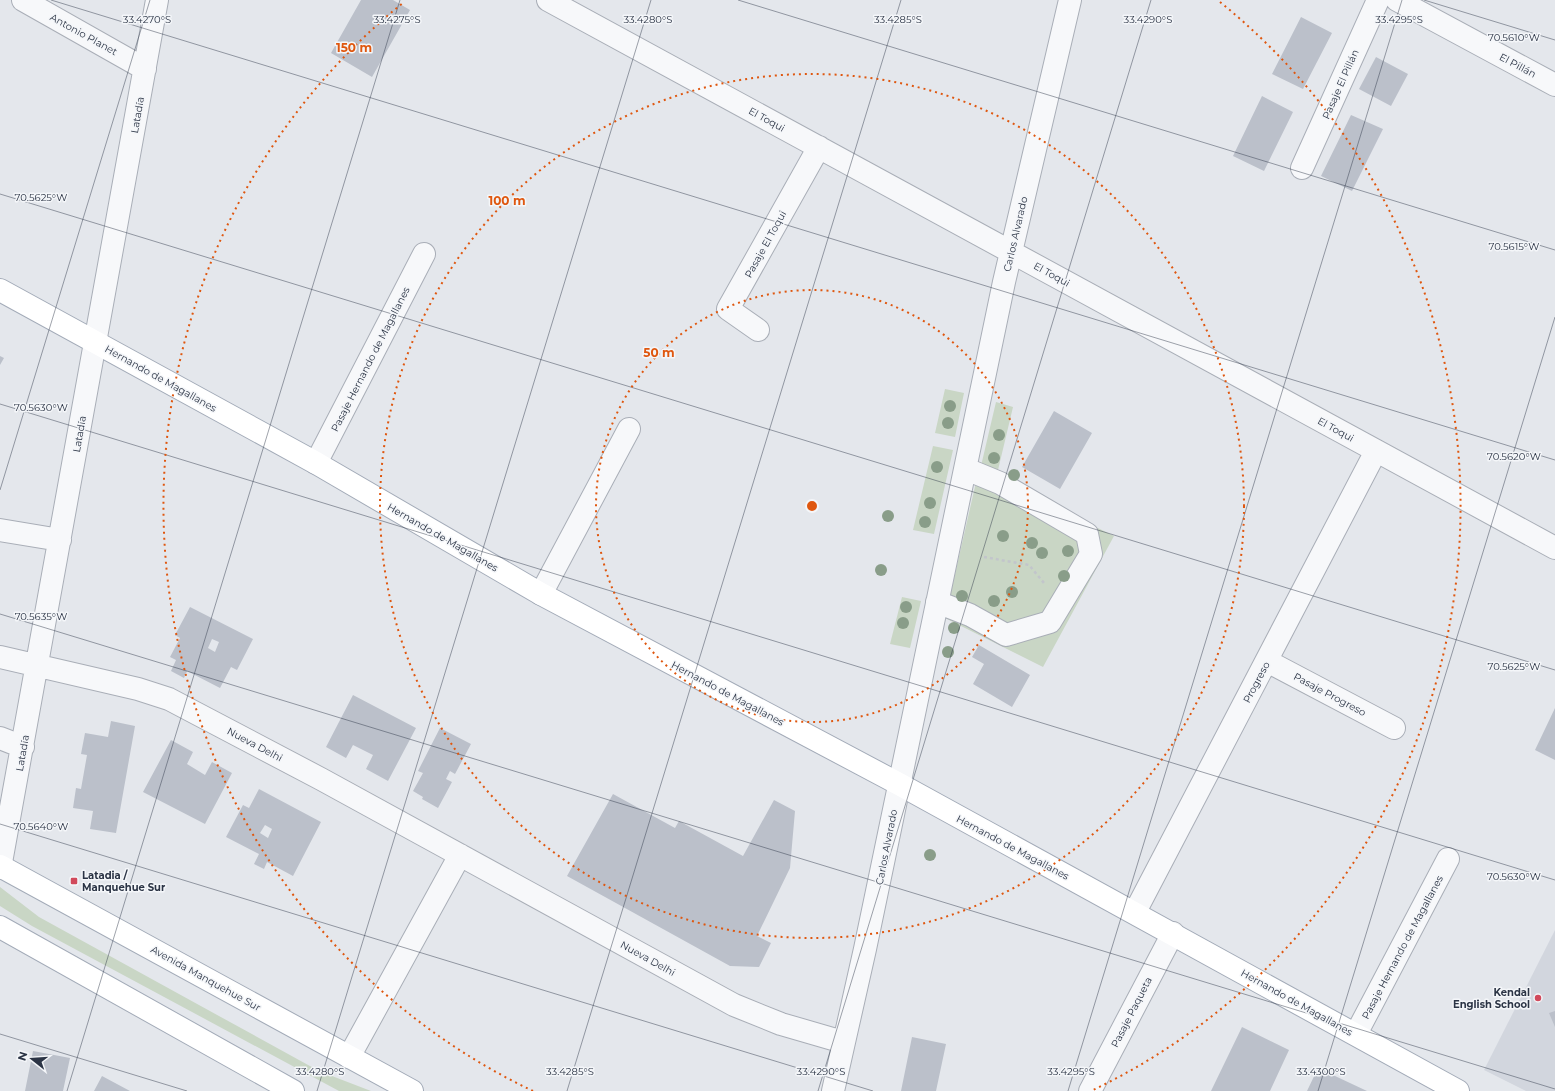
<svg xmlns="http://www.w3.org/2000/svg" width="1555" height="1091" viewBox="0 0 1555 1091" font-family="Montserrat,sans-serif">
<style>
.built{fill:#d2d6de}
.green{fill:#c9d6c5}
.building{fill:#bbc0ca;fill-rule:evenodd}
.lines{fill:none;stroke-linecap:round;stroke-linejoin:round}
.minor-casing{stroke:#a9aeb7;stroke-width:24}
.major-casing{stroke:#a3abb8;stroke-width:24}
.path{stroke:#c2c5cb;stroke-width:2.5;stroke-dasharray:3 3;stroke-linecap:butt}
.minor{stroke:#f7f8fa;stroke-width:22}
.major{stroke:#fff;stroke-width:22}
.tree{fill:#899d89}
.ticks{fill:none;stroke:#2b3445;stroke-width:1;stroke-opacity:0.45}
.ring{fill:none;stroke:#df570f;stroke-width:2;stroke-dasharray:2 4}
.poi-dot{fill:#d1495b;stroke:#f4f6f9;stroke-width:1.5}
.labels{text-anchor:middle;stroke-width:3;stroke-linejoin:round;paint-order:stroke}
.street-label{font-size:10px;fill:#2b3445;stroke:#f4f6f9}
.poi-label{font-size:10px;font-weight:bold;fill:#2b3445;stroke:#f4f6f9;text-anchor:start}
.ticks-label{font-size:10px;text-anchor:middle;fill:#2b3445;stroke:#f4f6f9;stroke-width:3;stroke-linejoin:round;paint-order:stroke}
.centre{fill:#df570f;stroke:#f4f6f9;stroke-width:2}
.ring-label{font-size:12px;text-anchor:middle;font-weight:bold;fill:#df570f;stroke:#f4f6f9;stroke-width:3;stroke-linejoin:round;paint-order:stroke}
</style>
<rect width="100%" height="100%" fill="#e4e7ec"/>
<!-- built -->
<path class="built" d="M1555,930V1091H1526L1484,1070Z"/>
<!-- green -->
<path class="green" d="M945,389L964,393L955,437L935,433Z
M996,402L1013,407L998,470L981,466Z
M933,446L953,450L934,534L913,530Z
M979,469L1114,536L1043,667L945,618Z
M902,597L921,601L910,648L890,644Z
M0,887L39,917L319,1071L371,1091H339L32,926L0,906Z"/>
<!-- building -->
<path class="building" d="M361,0H393L410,10L372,77L331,53Z
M1301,17L1332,33L1303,89L1272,74Z
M1376,57L1408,74L1391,106L1359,89Z
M1262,96L1293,112L1264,171L1233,156Z
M1351,115L1383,129L1352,191L1321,176Z
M0,356L4,358L0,365Z
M1054,411L1092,433L1060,489L1022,467Z
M190,607L253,639L237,670L231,667L220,688L187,671L184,678L171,671L176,660L170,657L180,638L175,635ZM212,639L219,642L215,652L208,648Z
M979,645L1030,675L1012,707L973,684L984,664L972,657Z
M353,695L416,728L388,781L366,769L373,755L353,745L346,758L326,747Z
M1555,708V760L1535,750Z
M111,721L135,726L116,833L90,829L93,811L73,808L76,788L81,789L87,755L81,754L85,733L108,737Z
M440,728L471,744L455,774L450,771L446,779L452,782L438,808L422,799L423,797L413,791L423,773L418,771Z
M171,740L193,752L187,764L205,775L212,762L232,773L205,824L143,792Z
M259,789L321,822L293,876L267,862L264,869L254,864L259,854L226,837L243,805L249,808ZM265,825L272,829L268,838L260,833Z
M613,794L675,828L679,821L743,856L774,800L795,811L790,868L757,936L771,943L759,967L730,966L567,876Z
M1555,1011V1027L1549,1013Z
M1242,1027L1289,1050L1270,1091H1211Z
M912,1037L946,1044L936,1091H901Z
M33,1051L70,1058L63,1091H25Z
M1318,1068L1367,1091H1307Z
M102,1076L130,1091H94Z"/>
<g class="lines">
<!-- minor casing -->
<g class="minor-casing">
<path id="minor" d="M23,0L145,69
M548,0L1555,548
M1397,0L1555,85
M1302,168L1378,0
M758,330L728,309L819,147
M316,463L424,254
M0,530L60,540
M541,594L629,429
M937,602L970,615L1006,635L1050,622L1091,554L1087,534L1000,483L966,469
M0,657L138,689L169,699L321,779L734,1005L781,1024L843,1042
M1267,661L1394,728
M0,738L23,747
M0,868L157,0
M1135,912L1376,451
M1356,1034L1448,859
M349,1057L460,855
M833,1091L865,949L1004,282L1070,0
M1090,1091L1173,933"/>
</g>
<!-- major casing -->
<g class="major-casing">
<path id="major" d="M0,290L316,463L541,594L899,784L1458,1091
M0,866L412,1091
M0,927L293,1091"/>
</g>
<!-- path -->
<path class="path" d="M984,557L1029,565L1044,583"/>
<!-- minor -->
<use href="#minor" class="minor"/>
<!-- major -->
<use href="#major" class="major"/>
</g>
<!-- trees -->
<g class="tree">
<circle cx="950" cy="406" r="6"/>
<circle cx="948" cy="423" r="6"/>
<circle cx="999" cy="435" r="6"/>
<circle cx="994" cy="458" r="6"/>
<circle cx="937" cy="467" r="6"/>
<circle cx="1014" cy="475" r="6"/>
<circle cx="930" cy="503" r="6"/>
<circle cx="888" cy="516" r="6"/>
<circle cx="925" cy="522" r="6"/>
<circle cx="1003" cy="536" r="6"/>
<circle cx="1032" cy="543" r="6"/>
<circle cx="1068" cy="551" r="6"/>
<circle cx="1042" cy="553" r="6"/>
<circle cx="881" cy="570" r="6"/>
<circle cx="1064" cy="576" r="6"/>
<circle cx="1012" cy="592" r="6"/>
<circle cx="962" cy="596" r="6"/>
<circle cx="994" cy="601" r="6"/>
<circle cx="906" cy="607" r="6"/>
<circle cx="903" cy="623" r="6"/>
<circle cx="954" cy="628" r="6"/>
<circle cx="948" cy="652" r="6"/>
<circle cx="930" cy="855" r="6"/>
</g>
<!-- ticks -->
<path class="ticks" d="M51,0L1555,460M738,0L1555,250M1424,0L1555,40M0,194L1555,670M0,404L1555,880M0,490L150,0M0,614L1555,1089M0,824L873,1091M0,1034L187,1091M67,1091L400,0M317,1091L651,0M567,1091L901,0M818,1091L1151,0M1068,1091L1402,0M1318,1091L1555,317"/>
<!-- distance rings -->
<g class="ring">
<circle cx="812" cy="506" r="216"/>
<circle cx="812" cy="506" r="432"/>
<path d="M533 1091A648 648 0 0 1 404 2M1220 2A648 648 0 0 1 1091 1091"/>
</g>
<!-- markers -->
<g class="poi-dot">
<rect x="70" y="877" width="8" height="8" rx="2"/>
<circle cx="1538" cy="998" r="4"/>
</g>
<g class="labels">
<!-- street labels -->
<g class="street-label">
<text transform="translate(84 34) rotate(29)" y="4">Antonio Planet</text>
<text transform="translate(1518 65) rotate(28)" y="4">El Pillán</text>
<text transform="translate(1340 84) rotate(-66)" y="4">Pasaje El Pillán</text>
<text transform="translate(137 115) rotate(-80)" y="4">Latadía</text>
<text transform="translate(767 119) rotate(29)" y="4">El Toqui</text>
<text transform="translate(1015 234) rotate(-77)" y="4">Carlos Alvarado</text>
<text transform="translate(765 244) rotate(-61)" y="4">Pasaje El Toqui</text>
<text transform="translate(1052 274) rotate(29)" y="4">El Toqui</text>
<text transform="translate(370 359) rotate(-63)" y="4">Pasaje Hernando de Magallanes</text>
<text transform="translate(161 378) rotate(29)" y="4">Hernando de Magallanes</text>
<text transform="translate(1336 429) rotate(29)" y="4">El Toqui</text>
<text transform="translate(79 434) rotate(-80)" y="4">Latadía</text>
<text transform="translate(443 537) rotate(30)" y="4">Hernando de Magallanes</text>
<text transform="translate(1256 682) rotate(-62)" y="4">Progreso</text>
<text transform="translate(728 693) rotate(28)" y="4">Hernando de Magallanes</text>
<text transform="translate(1330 694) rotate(28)" y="4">Pasaje Progreso</text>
<text transform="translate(255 744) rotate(28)" y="4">Nueva Delhi</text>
<text transform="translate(22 753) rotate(-80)" y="4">Latadía</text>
<text transform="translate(886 847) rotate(-79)" y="4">Carlos Alvarado</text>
<text transform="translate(1013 847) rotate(28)" y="4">Hernando de Magallanes</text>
<text transform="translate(1402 947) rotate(-62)" y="4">Pasaje Hernando de Magallanes</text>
<text transform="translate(648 958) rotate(29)" y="4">Nueva Delhi</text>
<text transform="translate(206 978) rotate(29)" y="4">Avenida Manquehue Sur</text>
<text transform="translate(1297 1002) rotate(29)" y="4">Hernando de Magallanes</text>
<text transform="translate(1131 1012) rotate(-63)" y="4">Pasaje Paqueta</text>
</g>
<!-- poi labels -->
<g class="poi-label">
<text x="82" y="879">Latadia /<tspan x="82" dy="12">Manquehue Sur</tspan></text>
<text x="1530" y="996" text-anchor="end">Kendal<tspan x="1530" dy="12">English School</tspan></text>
</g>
</g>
<g class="ticks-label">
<text x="147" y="23">33.4270°S</text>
<text x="397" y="23">33.4275°S</text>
<text x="648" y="23">33.4280°S</text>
<text x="898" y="23">33.4285°S</text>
<text x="1148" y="23">33.4290°S</text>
<text x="1399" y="23">33.4295°S</text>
<text x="1514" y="41">70.5610°W</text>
<text x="41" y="201">70.5625°W</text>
<text x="1514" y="250">70.5615°W</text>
<text x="41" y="411">70.5630°W</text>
<text x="1514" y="460">70.5620°W</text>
<text x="41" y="620">70.5635°W</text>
<text x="1514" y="670">70.5625°W</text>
<text x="41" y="830">70.5640°W</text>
<text x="1514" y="880">70.5630°W</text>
<text x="320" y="1075">33.4280°S</text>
<text x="570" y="1075">33.4285°S</text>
<text x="821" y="1075">33.4290°S</text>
<text x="1071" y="1075">33.4295°S</text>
<text x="1321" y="1075">33.4300°S</text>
</g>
<circle cx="812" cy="506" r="6" class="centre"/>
<g class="ring-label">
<text x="354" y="52">150 m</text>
<text x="507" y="205">100 m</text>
<text x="659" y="357">50 m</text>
</g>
<!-- north arrow -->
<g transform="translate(32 1059) rotate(287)" stroke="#f4f6f9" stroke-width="3" paint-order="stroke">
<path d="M0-3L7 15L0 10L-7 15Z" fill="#2b3445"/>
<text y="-6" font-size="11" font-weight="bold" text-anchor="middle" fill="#2b3445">N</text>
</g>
</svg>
